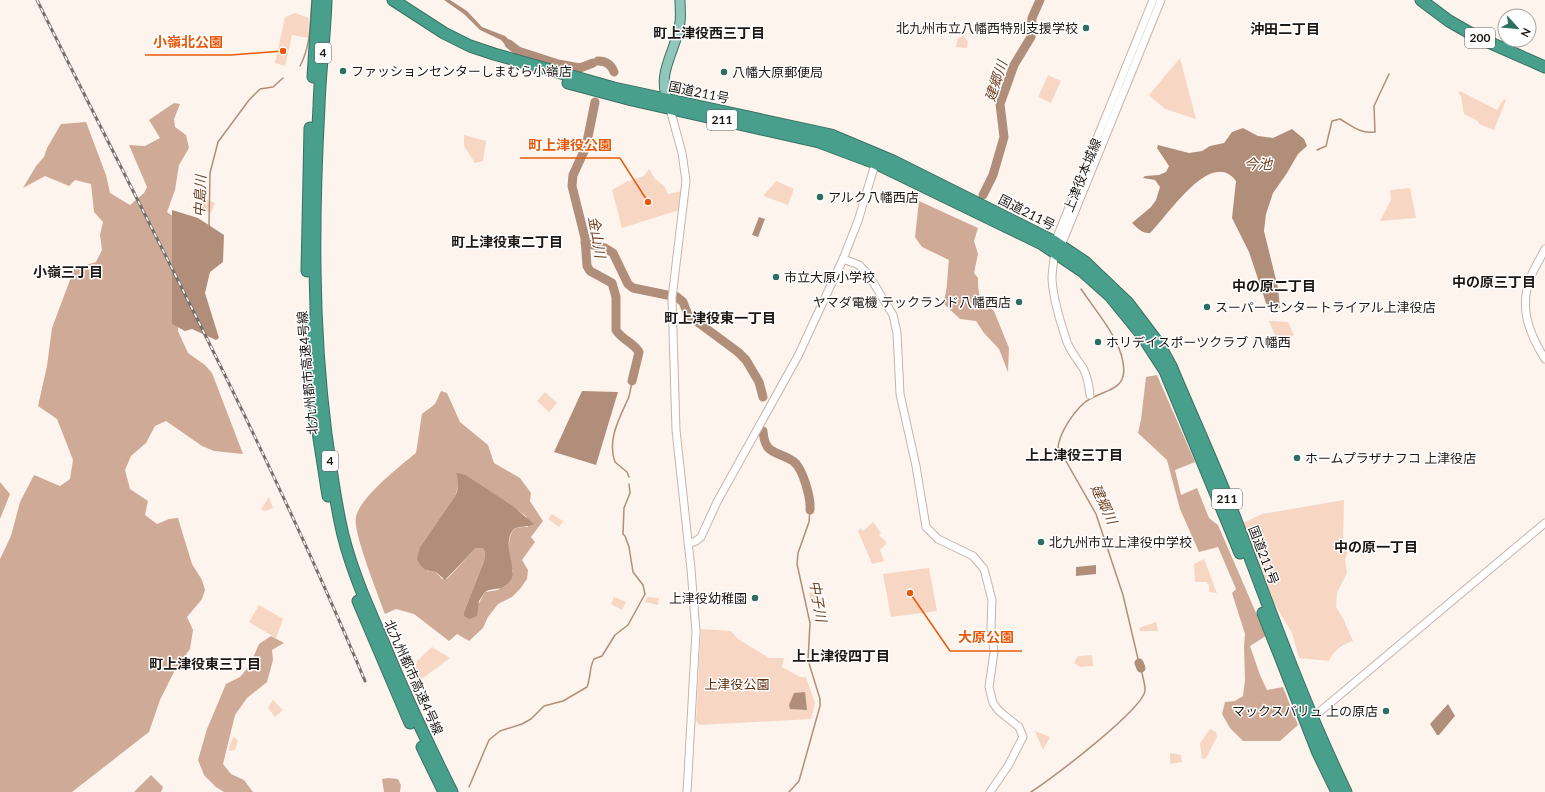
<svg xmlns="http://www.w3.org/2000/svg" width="1545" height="792" viewBox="0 0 1545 792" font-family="Lato,'Noto Sans JP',sans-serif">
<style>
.green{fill:#f7d6c4}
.forest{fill:#cfaa96;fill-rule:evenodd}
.water{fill:#b18e7a}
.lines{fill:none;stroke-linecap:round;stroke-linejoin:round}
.stream{stroke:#b18e7a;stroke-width:1.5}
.river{stroke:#b18e7a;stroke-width:9}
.minor-casing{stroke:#c5b4ac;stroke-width:9}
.major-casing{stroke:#397062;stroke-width:11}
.highway-casing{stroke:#397062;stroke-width:13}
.minor{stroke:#fff;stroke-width:7}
.major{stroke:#91c6ba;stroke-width:9}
.highway{stroke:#48a08c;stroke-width:11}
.rail-casing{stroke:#766f6b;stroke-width:3}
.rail{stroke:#fff;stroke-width:1.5;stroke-dasharray:4.5;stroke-linecap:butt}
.poi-dot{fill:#2c6f60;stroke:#fff;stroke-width:1.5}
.labels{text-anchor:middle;stroke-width:3;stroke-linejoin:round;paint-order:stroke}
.shield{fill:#fff;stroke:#615d5a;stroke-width:1}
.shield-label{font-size:12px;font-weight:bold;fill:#1d1714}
.poi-label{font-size:13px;fill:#1d1714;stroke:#fff;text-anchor:start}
.street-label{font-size:13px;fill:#1d1714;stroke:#fff}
.park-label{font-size:13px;fill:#5c2c0d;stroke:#fff}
.neighbourhood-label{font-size:14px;font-weight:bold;fill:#1d1714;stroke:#fff}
.water-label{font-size:14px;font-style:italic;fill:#734124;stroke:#fff}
.leader{fill:none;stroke:#e8590c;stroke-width:1.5}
.callout-dot{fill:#e8590c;stroke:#fff;stroke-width:1.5}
.callout-label{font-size:14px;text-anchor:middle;font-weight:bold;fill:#e8590c;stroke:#fff;stroke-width:3;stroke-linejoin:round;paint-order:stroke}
</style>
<rect width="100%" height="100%" fill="#fef4ee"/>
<!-- green -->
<path class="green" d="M295,13L309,18L308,38L292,35L285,66L275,63L285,17Z
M964,36L968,42L967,48L956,47L958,38Z
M1180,58L1196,119L1165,109L1149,95Z
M1048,75L1061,81L1051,103L1038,97Z
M1460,91L1497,110L1504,99L1506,100L1494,130L1479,124L1478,121L1464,114L1461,96L1458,93Z
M464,135L486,141L483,161L475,163L464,146Z
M649,169L655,179L664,186L668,194L682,191L679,210L622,228L612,190L626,182L644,176Z
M776,181L794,189L788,205L766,197L764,195Z
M1410,188L1416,218L1380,221L1391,200L1390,190Z
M205,199L215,203L211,213L201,208Z
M1269,321L1288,322L1294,335L1279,344Z
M545,392L557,403L549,412L537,401Z
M269,497L273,508L265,511L261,509Z
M1344,500L1343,545L1348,552L1345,559L1347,573L1337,593L1336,607L1344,620L1353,641C1341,645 1334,650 1329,661L1299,658L1292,633L1270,596L1243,523L1262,514Z
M552,514L563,521L559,527L548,519Z
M873,522L881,533L879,535L887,543L880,550L884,561L872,564L858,531L861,528L863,531Z
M1204,559L1217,593L1209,592V585L1206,582H1195L1194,564Z
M929,568L937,611L891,617L883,574Z
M819,591L821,600L811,603L809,593Z
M614,597L626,602L622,610L611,604Z
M647,597L659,598L658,605L645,602Z
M259,605L283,619L276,638L249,622Z
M1156,622L1158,631H1140L1139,628Z
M701,629L731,631L738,639L769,658H784L782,667L800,677H806L815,703L811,719L699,725L696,721Z
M432,647L450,658L412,686L417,661Z
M1092,655L1093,666L1080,667L1074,663L1078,656Z
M273,700L283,710L275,717L268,708Z
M1210,729L1216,732L1217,737L1206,758L1202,759L1200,743Z
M1035,731L1050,737L1043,750Z
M233,737L238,740L235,750L228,751Z
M1170,753L1181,755L1182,762L1170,764Z"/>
<!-- forest -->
<path class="forest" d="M174,103L180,104L174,119L175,127L186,135L189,148L179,165L175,190L167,212L177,219L178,331L188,353L205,365L212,373L243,454L214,451L202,446L166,421L155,426L146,443L131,456L125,470L130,489L148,501L145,515L157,524L169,519L178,518L192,564L202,580L205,590L202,599L187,617L193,630L190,649L175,670L160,700L149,732L72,792H0V559L11,536L20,502L34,475L60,486L70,479L73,460L57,419L38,406L47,366L52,328L74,269L96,262L102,250L100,235L103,222L94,212L91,184L75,180L69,186L45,176L23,188L36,166L44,157L47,148L61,124L86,122L106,175L110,193L130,205L144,193L147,187L129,145L145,146L160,138L149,120Z
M919,201L978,228L974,241L978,254L974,273L978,278V286L980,299L994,311L1009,348L1008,372L999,349L984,333L976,321L960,319L943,303C948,290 947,275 949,260L922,247L915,237Z
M1157,375L1195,462L1175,470L1181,495L1197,488L1209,518L1218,525L1266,636L1250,646L1260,675L1267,690L1283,687L1298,725L1280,741H1243L1230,728L1222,714L1225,702L1235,701L1243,696L1245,680L1244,647L1245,634L1232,593L1236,589L1218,547L1199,552L1180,509L1167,460L1138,433L1141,420L1146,377Z
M441,391L447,393L460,422L488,445L494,463L520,478L531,493L530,501L543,521L531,537L535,542L522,560L528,570L527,579L520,589L512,597L498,604L488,617L483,628L469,641L457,634L449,641L414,614L396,609L385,614C379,597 352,530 356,517C360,497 400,466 416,453L422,414L435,404ZM456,474L466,475L526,516L528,527C524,527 518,527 515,529C505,536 510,562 513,572L498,590L485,592L478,605L464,612L484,561L485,553L483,548H476L447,579H442L436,572L427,571L420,547L455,496L459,484Z
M0,482L10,494L0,519Z
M271,636L284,643L272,650L273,660L267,682L247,698L235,715L223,764L231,774L244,780L253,792H224L216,787L204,775L198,760L207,729L226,684L240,677L250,665L259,644Z
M151,775L163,787L161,792H134Z
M388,778L398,779L401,785L400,792H384L382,779Z"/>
<!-- water -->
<path class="water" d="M444,0H450L467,11L482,27L505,36L521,51H511L501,40L480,30L464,14Z
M1243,128L1258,136L1273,138L1292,129L1304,139L1307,146L1298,154L1287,173L1273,193L1266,214L1264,231L1278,288L1280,308L1268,306L1266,303L1249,252L1232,218L1236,181C1211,147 1167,217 1150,233C1143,234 1137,228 1132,223L1151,207L1156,200L1160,187L1155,180L1143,178L1145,176L1159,175L1166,172L1169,166L1157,148L1158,145L1189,153L1202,151L1210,146L1224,143L1232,132Z
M172,210L198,218L224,235L223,262L210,272L205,293L219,338L216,340L192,329L185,331L172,324Z
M759,217L765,219L758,237L752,235Z
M582,391L618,392L596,465L554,452Z
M458,473L466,475L514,507L534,524C528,528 518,525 513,530C501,545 519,570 510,581C500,592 493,587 485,592L479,601L477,616L469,619L464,616V612L484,561L485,553L483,548H476L445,580L436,572C425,571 422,569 417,559L420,547L455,496C459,488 459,483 456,474Z
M1096,565V574L1076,576V567Z
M805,692L807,710L790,709L789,705L794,693Z
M1448,704L1455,716L1439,735H1437L1430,724Z"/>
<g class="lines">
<!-- stream -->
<path class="stream" d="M300,66C311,46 310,23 312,0
M1317,150L1326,146L1332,121L1340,119C1352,126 1360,134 1375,132L1374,106L1389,74
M209,227L210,173L218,142L249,100L260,89L273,87L283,78
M1081,289C1094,308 1114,332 1121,354C1133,394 1104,387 1084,403C1073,413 1060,432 1058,447L1096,514L1123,595L1139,663
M629,477L627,472L615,462C607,440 619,419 628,399C630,394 631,387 632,381
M469,787L489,740L500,731L522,724L531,719L544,706L563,701L587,687C591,677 589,668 594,659L602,656L615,635L628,625L645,594L643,585L633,572L629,547L625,536L623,534L624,508L630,493L629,484
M789,792L799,781L820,706V699L808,660L810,623L797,564L798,553L809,522L810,510
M1031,792C1049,781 1145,708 1145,690C1145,683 1142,675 1141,668"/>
<!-- river -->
<path class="river" d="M509,44L518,51L558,64L580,68L593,63
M598,61C606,61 611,64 614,72
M595,102L586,147L573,175L572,186L585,238L587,266L590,271L612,283L616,297V330C622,340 633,342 639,352L632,381
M983,195L993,175L1004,137L1000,104L1014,65L1031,37L1032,18L1040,0
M585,243L605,248L613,253L628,284L633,288L677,297L683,302L688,315L738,352L746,360L759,382L763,397
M763,431C765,455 775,450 793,461C803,468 811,498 810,510
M1139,663L1141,668"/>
<!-- minor casing -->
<g class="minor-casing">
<path id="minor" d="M670,109L682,153L686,181L672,298L676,430L691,569L696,632L687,792
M1060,248L1161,0
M1545,249C1541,257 1536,265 1532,274C1518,305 1528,332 1545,359
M843,259L859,265L868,274L893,315L897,333L900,394L916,466L926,527L938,539L973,556L984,569L992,600L991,628L994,652L989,687L993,703L999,711L1019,727L1023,737L1008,766L990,792
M1090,395C1089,386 1088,377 1083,368C1077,359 1069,350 1066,339C1060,321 1053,298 1052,279C1052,266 1056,254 1055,242L1153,0
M688,544L696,541L701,537L717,502L798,356L843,259L858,221L876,161
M1311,719L1545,523"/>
</g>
<!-- major casing -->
<g class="major-casing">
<path id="major" d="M668,103C656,70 676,53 680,22C681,15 680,7 680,0"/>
</g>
<!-- highway casing -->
<g class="highway-casing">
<path id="highway" d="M326,0C325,36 320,71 319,106C313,216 312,325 326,434C331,468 335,502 343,535C352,571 367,605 382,639C403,691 427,742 452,792
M393,0L444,33L470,46L494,54L614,88L831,135L893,161L1055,242L1085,262L1128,303L1159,344L1171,366C1193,419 1217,470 1237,523C1271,613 1304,705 1346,792
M1421,0L1449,21L1477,37L1545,67
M313,77L318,0
M568,83L632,100L819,142L875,163L1042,244L1082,271L1110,296L1141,334L1165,371L1240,553
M307,271L310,128
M308,320L316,419L328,496
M358,601L410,723
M1263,613L1318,753L1337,792
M422,747L444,792"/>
</g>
<!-- minor -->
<use href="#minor" class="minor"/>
<!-- major -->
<use href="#major" class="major"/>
<!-- highway -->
<use href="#highway" class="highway"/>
<!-- rail casing -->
<g class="rail-casing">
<path id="rail" d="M37,0C149,225 268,449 365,681"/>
</g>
<!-- rail -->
<use href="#rail" class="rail"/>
</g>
<!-- markers -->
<g class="poi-dot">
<circle cx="1086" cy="28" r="4"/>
<circle cx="343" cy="71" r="4"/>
<circle cx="724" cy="72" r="4"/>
<circle cx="820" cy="197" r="4"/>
<circle cx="776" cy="277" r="4"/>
<circle cx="1019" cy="302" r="4"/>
<circle cx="1207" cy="307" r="4"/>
<circle cx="1098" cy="342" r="4"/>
<circle cx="1297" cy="458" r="4"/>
<circle cx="1041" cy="542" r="4"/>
<circle cx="755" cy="598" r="4"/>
<circle cx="1386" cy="711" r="4"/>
</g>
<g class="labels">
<!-- shield labels -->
<g class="shield">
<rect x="1465" y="28" width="30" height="20" rx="3"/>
<rect x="315" y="43" width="16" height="20" rx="3"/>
<rect x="707" y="110" width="30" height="20" rx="3"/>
<rect x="322" y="451" width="16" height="20" rx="3"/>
<rect x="1212" y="489" width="30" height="20" rx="3"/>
</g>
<g class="shield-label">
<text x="1480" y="42">200</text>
<text x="323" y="57">4</text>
<text x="722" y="124">211</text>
<text x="330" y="465">4</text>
<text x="1227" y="503">211</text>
</g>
<!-- poi labels -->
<g class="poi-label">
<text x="1078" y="33" text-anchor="end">北九州市立八幡西特別支援学校</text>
<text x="351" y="76">ファッションセンターしまむら小嶺店</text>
<text x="732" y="77">八幡大原郵便局</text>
<text x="828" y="202">アルク八幡西店</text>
<text x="784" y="282">市立大原小学校</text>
<text x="1011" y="307" text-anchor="end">ヤマダ電機 テックランド八幡西店</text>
<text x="1215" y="312">スーパーセンタートライアル上津役店</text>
<text x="1106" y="347">ホリデイスポーツクラブ 八幡西</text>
<text x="1305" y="463">ホームプラザナフコ 上津役店</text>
<text x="1049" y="547">北九州市立上津役中学校</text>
<text x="747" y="603" text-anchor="end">上津役幼稚園</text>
<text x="1378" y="716" text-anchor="end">マックスバリュ 上の原店</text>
</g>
<!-- street labels -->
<g class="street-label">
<text transform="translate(699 92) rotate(12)" y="5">国道211号</text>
<text transform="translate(1082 175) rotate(-68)" y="5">上津役本城線</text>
<text transform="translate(1027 212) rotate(27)" y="5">国道211号</text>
<text transform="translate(307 373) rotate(-95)" y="5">北九州都市高速4号線</text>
<text transform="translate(1264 555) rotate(69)" y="5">国道211号</text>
<text transform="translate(414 677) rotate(66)" y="5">北九州都市高速4号線</text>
</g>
<!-- park labels -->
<g class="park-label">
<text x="737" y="689">上津役公園</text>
</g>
<!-- neighbourhood labels -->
<g class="neighbourhood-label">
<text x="1285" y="34">沖田二丁目</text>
<text x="709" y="38">町上津役西三丁目</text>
<text x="507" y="247">町上津役東二丁目</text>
<text x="68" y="277">小嶺三丁目</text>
<text x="1494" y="287">中の原三丁目</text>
<text x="1274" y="291">中の原二丁目</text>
<text x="720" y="323">町上津役東一丁目</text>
<text x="1074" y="460">上上津役三丁目</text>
<text x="1376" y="552">中の原一丁目</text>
<text x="841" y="661">上上津役四丁目</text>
<text x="205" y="669">町上津役東三丁目</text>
</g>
<!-- water labels -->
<g class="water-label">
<text transform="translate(996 81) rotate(-72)" y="5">建郷川</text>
<text x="1258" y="169">今池</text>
<text transform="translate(200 196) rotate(-88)" y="5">中島川</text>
<text transform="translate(597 237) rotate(80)" y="5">金山川</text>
<text transform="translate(1104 504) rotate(65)" y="5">建郷川</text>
<text transform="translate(818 601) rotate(80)" y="5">中子川</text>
</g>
</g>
<!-- callouts -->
<path class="leader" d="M283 51L231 55H145M648 202L620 158H520M910 593L950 651H1022"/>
<g class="callout-dot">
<circle cx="283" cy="51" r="4"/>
<circle cx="648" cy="202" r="4"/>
<circle cx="910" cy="593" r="4"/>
</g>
<g class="callout-label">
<text x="188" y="47">小嶺北公園</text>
<text x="570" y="150">町上津役公園</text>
<text x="986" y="642">大原公園</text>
</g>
<!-- north arrow -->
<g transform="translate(1517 28) rotate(117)"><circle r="19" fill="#ffffff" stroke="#a5a2a1"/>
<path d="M0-3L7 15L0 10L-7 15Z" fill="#2c6f60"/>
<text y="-6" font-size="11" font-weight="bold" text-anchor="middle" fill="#1d1714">N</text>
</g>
</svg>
